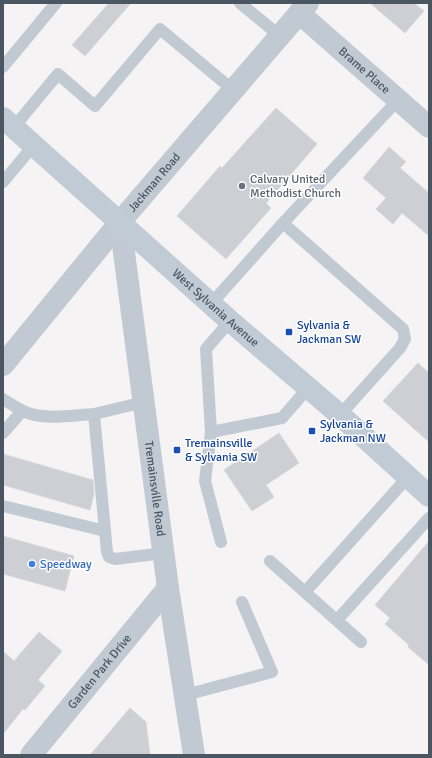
<svg xmlns="http://www.w3.org/2000/svg" width="432" height="758" viewBox="0 0 432 758" font-family="Signika,sans-serif">
<style>
.building{fill:#cdcfd5;stroke:#d7d9de}
.lines{fill:none;stroke-linecap:round;stroke-linejoin:round}
.service{stroke:#c1cad2;stroke-width:12}
.minor{stroke:#c1cad2;stroke-width:22}
.tertiary{stroke:#c1cad2;stroke-width:22}
.secondary{stroke:#c1cbd6;stroke-width:22}
.worship-dot{fill:#6b7280;stroke:#fff;stroke-width:1.5}
.transit-dot{fill:#1a4fb4;stroke:#fff;stroke-width:1.5}
.shop-dot{fill:#3f7fe0;stroke:#fff;stroke-width:1.5}
.labels{text-anchor:middle;stroke-width:3;stroke-linejoin:round;paint-order:stroke}
.street-label{font-size:12px;fill:#4a5661;stroke:#fff}
.worship-label{font-size:12px;fill:#5b616d;stroke:#fff;text-anchor:start}
.transit-label{font-size:12px;fill:#164399;stroke:#fff;text-anchor:start}
.shop-label{font-size:12px;fill:#366cbe;stroke:#fff;text-anchor:start}
</style>
<rect width="100%" height="100%" fill="#f5f3f3"/>
<!-- building -->
<path class="building" d="M109,3H131L85,56L72,45Z
M370,3H414L424,11L405,33Z
M276,108L317,144L266,203L271,208L226,259L177,216L220,166L222,168Z
M389,147L406,162L400,168L429,193V236L402,213L393,224L376,209L386,198L363,178Z
M418,363L429,373V442L383,401Z
M279,433L299,463L266,485L274,497L252,511L224,470Z
M3,454L93,480L94,494L90,510L3,485Z
M3,536L74,556L65,591L3,574Z
M429,541V665L408,647L409,645L385,624L390,618L375,605Z
M39,632L62,651L38,680L45,686L25,710L23,709L3,734V651L14,661Z
M130,708L146,722L150,755H90Z"/>
<g class="lines">
<!-- service -->
<path class="service" d="M240,3L280,36
M3,67L56,3
M14,127L58,74L95,106L160,29L233,90
M3,182L34,145
M283,223L403,329L405,339L400,348L340,415
M211,304L283,223L398,100
M230,321L206,349L211,432L282,418L308,388
M3,399C11,404 19,410 28,413C48,420 73,415 94,414
M144,402L94,414L107,552L109,557L115,559L164,553
M211,432L205,481L221,542
M3,433L22,411
M3,506L105,531
M270,561L361,642
M305,592L407,478
M337,620L429,518
M185,695L272,672L242,602"/>
<!-- minor -->
<g class="minor">
<path id="s1" d="M299,13L429,127"/>
<path id="s2" d="M31,755L168,588"/>
</g>
<!-- tertiary -->
<g class="tertiary">
<path id="s3" d="M120,222L168,588L194,755"/>
<path id="s4" d="M3,365L120,222L308,3"/>
</g>
<!-- secondary -->
<path class="secondary" id="s5" d="M3,118L230,321L340,415L429,496"/>
</g>
<!-- markers -->
<circle class="worship-dot" cx="242" cy="186" r="4"/>
<g class="transit-dot">
<rect x="285" y="328" width="8" height="8" rx="2"/>
<rect x="308" y="427" width="8" height="8" rx="2"/>
<rect x="173" y="446" width="8" height="8" rx="2"/>
</g>
<circle class="shop-dot" cx="32" cy="564" r="4"/>
<g class="labels">
<!-- street labels -->
<g class="street-label">
<text dy="4" stroke="none"><textPath href="#s1" startOffset="87">Brame Place</textPath></text>
<text dy="4" stroke="none"><textPath href="#s4" startOffset="237">Jackman Road</textPath></text>
<text dy="4" stroke="none"><textPath href="#s5" startOffset="285">West Sylvania Avenue</textPath></text>
<text dy="4" stroke="none"><textPath href="#s3" startOffset="269">Tremainsville Road</textPath></text>
<text dy="4" stroke="none"><textPath href="#s2" startOffset="108">Garden Park Drive</textPath></text>
</g>
<!-- worship labels -->
<g class="worship-label">
<text x="250" y="183">Calvary United<tspan x="250" dy="14">Methodist Church</tspan></text>
</g>
<!-- transit labels -->
<g class="transit-label">
<text x="297" y="329">Sylvania &amp;<tspan x="297" dy="14">Jackman SW</tspan></text>
<text x="320" y="428">Sylvania &amp;<tspan x="320" dy="14">Jackman NW</tspan></text>
<text x="185" y="447">Tremainsville<tspan x="185" dy="14">&amp; Sylvania SW</tspan></text>
</g>
<!-- shop labels -->
<g class="shop-label">
<text x="40" y="568">Speedway</text>
</g>
</g>
<!-- border -->
<rect width="432" height="758" fill="none" stroke="#4a5661" stroke-width="8"/>
</svg>
